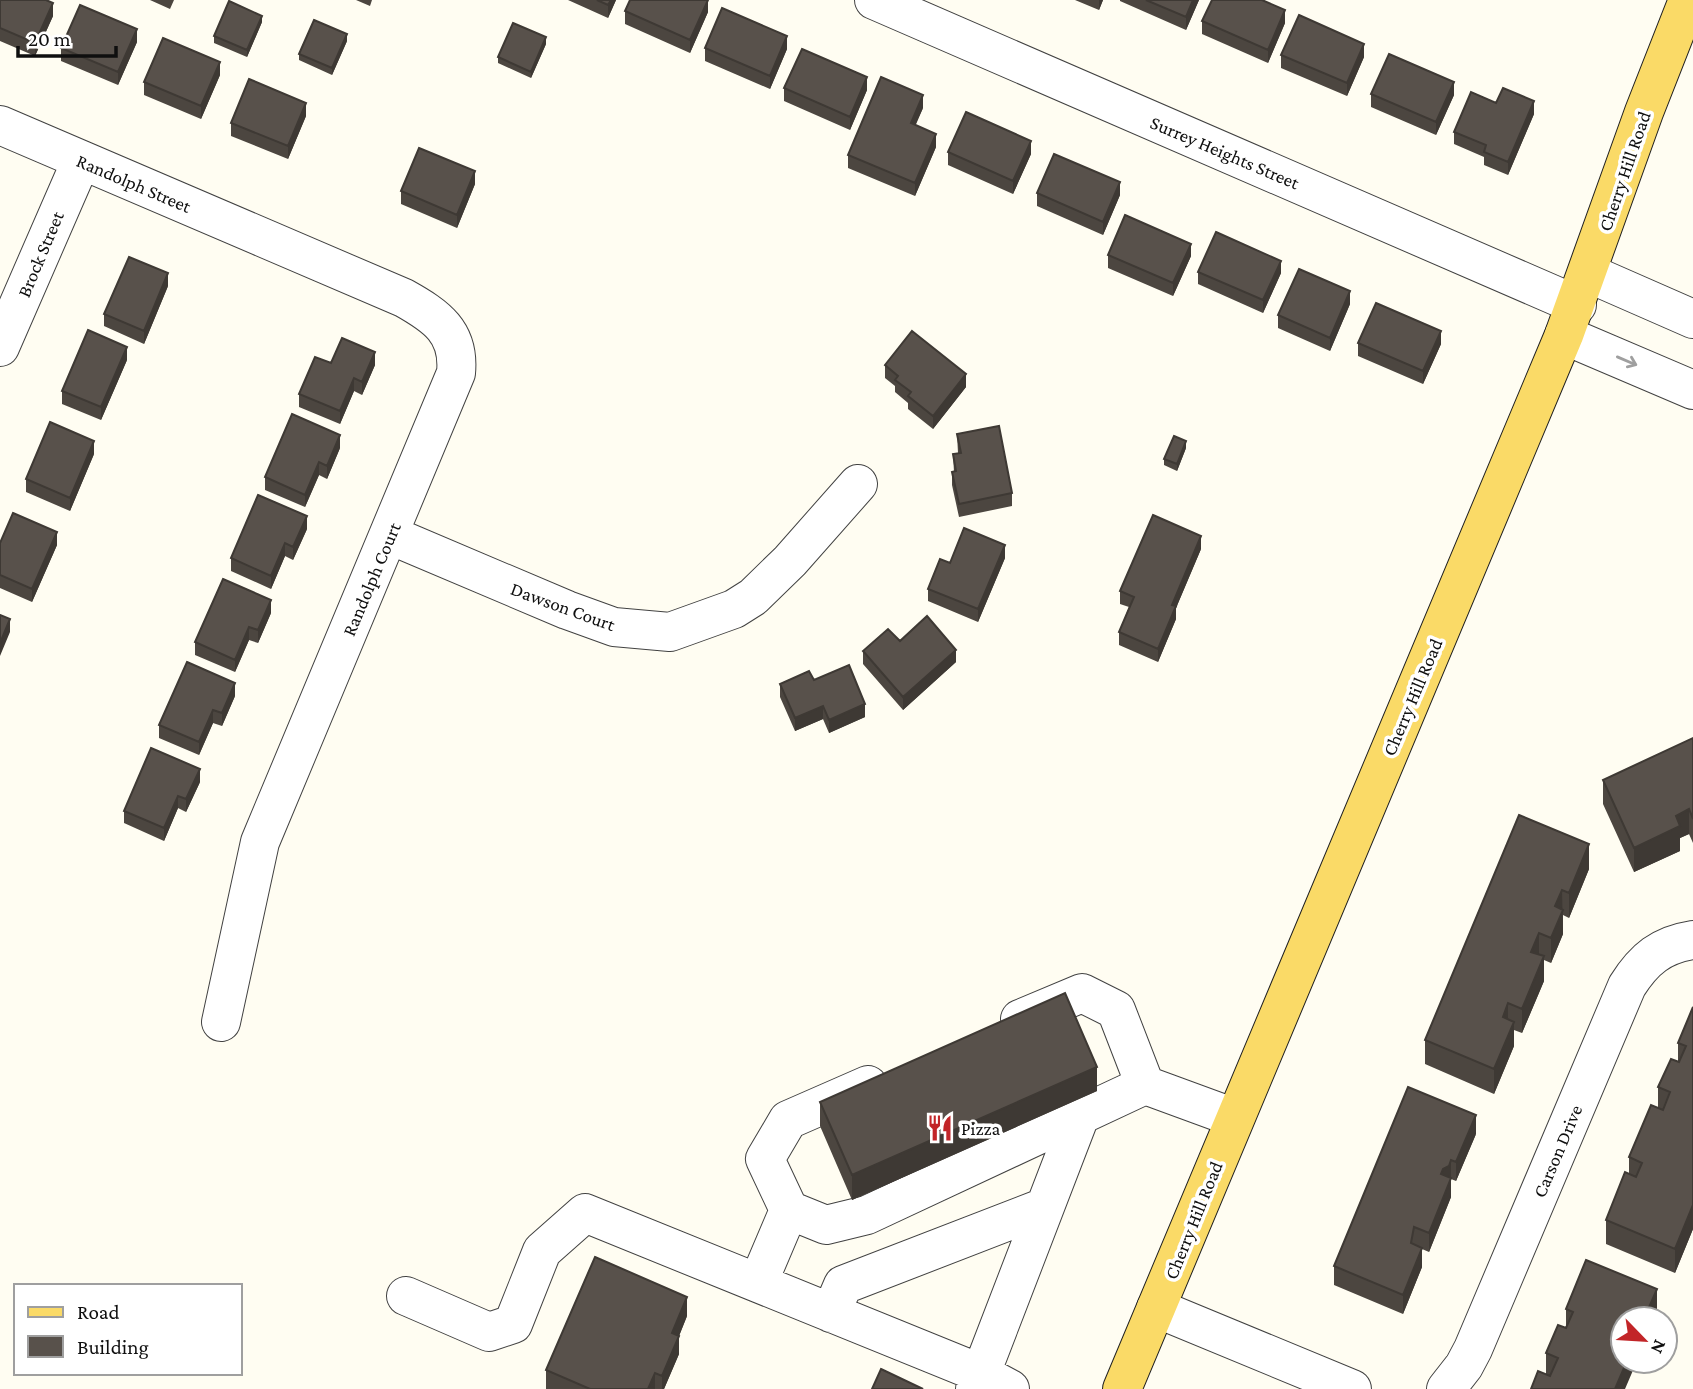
<svg xmlns="http://www.w3.org/2000/svg" width="1693" height="1389" viewBox="0 0 1693 1389" font-family="'Crimson Pro',serif">
<style>
.lines{fill:none;stroke-linecap:round;stroke-linejoin:round}
.minor-casing{stroke:#424242;stroke-width:40}
.major-casing{stroke:#202020;stroke-width:40}
.minor{stroke:#fff;stroke-width:38}
.major{stroke:#fada67;stroke-width:38}
.wall{fill:#4c4640}
.shaded-wall{fill:#3e3934}
.building{fill:#58514b;stroke:#3e3934;stroke-width:2}
.oneway{stroke:#9f9f9f}
.labels{text-anchor:middle;stroke-width:7;stroke-linejoin:round;paint-order:stroke}
.street-label{font-size:19px;fill:#0f0f0f;stroke:#fff}
.poi-label{font-size:19px;fill:#0f0f0f;stroke:#fff;text-anchor:start}
</style>
<rect width="100%" height="100%" fill="#fffdf2"/>
<g class="lines">
<!-- minor casing -->
<g class="minor-casing">
<path id="minor" d="M874,0L1577,305
M0,125L404,298C436,316 460,332 456,373L260,842L221,1022
M1588,273L1693,319
M1564,335L1693,390
M0,347L81,161
M390,535L567,610L614,627L670,632L734,609L753,597L790,561L858,484
M1020,1019L1082,993L1116,1010L1145,1085L1235,1118
M868,1085L788,1120L765,1159L789,1210L826,1225L867,1215L1145,1085
M758,1283L789,1210
M406,1296L489,1332L513,1324L542,1251L585,1213L982,1374L1010,1389
M1156,1308L1352,1389
M831,1313L843,1285L1045,1207
M975,1389L1080,1116
M1446,1389L1464,1366L1473,1349L1627,986C1644,959 1661,945 1693,940"/>
</g>
<!-- major casing -->
<g class="major-casing">
<path id="major" d="M1122,1389L1564,335L1644,112L1688,0"/>
</g>
<!-- minor -->
<use href="#minor" class="minor"/>
<!-- major -->
<use href="#major" class="major"/>
</g>
<!-- wall -->
<path class="wall" d="M0,0L53,16L35,56L0,41Z
M150,0H174L170,9Z
M356,0H372L370,6Z
M568,0H616L608,18Z
M1075,0H1103L1099,10Z
M1120,0H1199L1186,30L1120,1Z
M625,11L708,12L690,53L625,24Z
M1202,21L1285,23L1268,63L1202,34Z
M262,22L247,57L214,43V36Z
M347,41L332,75L299,60V54Z
M137,42L118,85L61,61V48Z
M546,44L531,78L498,63V57Z
M705,48L787,49L770,89L705,61Z
M1281,55L1364,57L1347,96L1281,68Z
M220,75L201,119L144,95V82Z
M784,88L867,90L850,130L784,101Z
M1371,94L1454,95L1436,135L1371,107Z
M1496,103L1534,114L1508,175L1484,165V157L1454,144V132Z
M923,108L915,125L936,147L915,196L848,168V155Z
M306,116L288,159L231,136V123Z
M948,152L1031,154L1013,194L948,165Z
M475,184L457,228L401,204V191Z
M1037,193L1120,195L1103,235L1037,206Z
M1108,255L1191,256L1173,296L1108,268Z
M1198,272L1281,273L1263,313L1198,284Z
M168,286L144,344L104,326V314Z
M1350,304L1330,351L1278,328V315Z
M1358,343L1441,344L1423,384L1358,356Z
M127,360L101,420L62,404V391Z
M331,363L375,365L362,395L354,391L340,424L299,407V394Z
M885,365L966,387L933,429L908,409V403L895,392V386L885,378Z
M957,434L1012,493V506L959,517L952,485V472H954L953,454L958,453Z
M340,448L327,479L319,475L305,507L265,490V477Z
M1186,448L1177,471L1164,465V459Z
M94,454L70,511L26,492V479Z
M307,529L293,560L285,556L271,589L231,571V558Z
M0,543L57,545L32,602L0,588Z
M1201,549L1176,608V619L1158,662L1119,645V632L1129,607L1120,604V591Z
M1005,558L978,622L928,601V589L950,563Z
M271,613L258,643L249,640L235,672L195,655V642Z
M900,641L956,662L903,710L863,664V651Z
M814,680L865,717L829,733L823,719L795,731L780,697V684Z
M235,696L222,726L213,723L199,755L159,738V725Z
M1693,738V843L1689,834L1680,838V851L1634,872L1603,804V780Z
M200,782L186,812L178,808L164,841L124,823V811Z
M1519,815L1589,869L1569,918L1563,915V934L1551,963L1544,960V981L1522,1033L1514,1030V1046L1494,1094L1425,1064V1040Z
M1693,1007V1229L1675,1273L1606,1244V1220L1629,1173V1157L1658,1108V1087L1678,1062V1043Z
M1097,1091L852,1200L820,1126V1102Z
M1476,1134L1456,1181L1451,1179V1197L1429,1252L1422,1249V1267L1403,1314L1334,1285V1266Z
M1566,1309L1657,1314L1531,1389L1546,1375V1353L1566,1328Z
M687,1316L679,1336V1354L664,1389H546V1370Z"/>
<!-- shaded-wall -->
<path class="shaded-wall" d="M611,0H616L608,18V5Z
M708,0V12L690,53V40Z
M1099,0H1103L1099,10Z
M1193,0H1199L1186,30V17Z
M53,3V16L35,56V43Z
M1285,10V23L1268,63V50Z
M262,16V22L247,57V50Z
M137,29V42L118,85V72Z
M347,34V41L332,75V68Z
M787,36V49L770,89V76Z
M546,37V44L531,78V72Z
M1364,44V57L1347,96V83Z
M220,62V75L201,119V106Z
M867,77V90L850,130V117Z
M1454,82V95L1436,135V122Z
M923,95V108L911,136V123Z
M1534,101V114L1508,175V162Z
M306,103V116L288,159V146Z
M936,134V147L915,196V183Z
M1031,141V154L1013,194V181Z
M475,171V184L457,228V215Z
M1120,182V195L1103,235V222Z
M1191,244V256L1173,296V283Z
M1281,261V273L1263,313V300Z
M168,273V286L144,344V331Z
M1350,291V304L1330,351V338Z
M1441,331V344L1423,384V371Z
M127,347V360L101,420V407Z
M375,352V365L362,395V382Z
M966,374V387L933,429V416Z
M354,378V391L340,424V411Z
M340,435V448L327,479V466Z
M94,441V454L70,511V498Z
M1186,441V448L1177,471V464Z
M319,462V475L305,507V495Z
M307,516V529L293,560V547Z
M57,532V545L32,602V589Z
M1201,536V549L1176,608V619L1158,662V649L1172,605Z
M285,543V556L271,589V576Z
M1005,545V558L978,622V609Z
M271,600V613L258,643V630Z
M10,619V632L0,656V643Z
M249,627V640L235,672V660Z
M956,650V662L903,710V697Z
M235,683V696L222,726V713Z
M865,704V717L829,733V720Z
M823,706V719L795,731V718Z
M213,710V723L199,755V742Z
M200,769V782L186,812V799Z
M178,796V808L164,841V828Z
M1689,809V834L1680,838V851L1634,872V848L1676,816Z
M1589,844V869L1569,918V893Z
M1562,890L1563,934L1551,963V938L1555,906Z
M1539,933V958L1531,952Z
M1544,956V981L1522,1033V1009Z
M1508,1003V1028L1503,1017Z
M1514,1022V1046L1494,1094V1069Z
M1097,1067V1091L852,1200V1175Z
M1476,1115V1134L1456,1181V1162Z
M1451,1160V1197L1429,1252V1233L1441,1174L1443,1169Z
M1693,1205V1229L1675,1273V1249Z
M1422,1248V1267L1403,1314V1295Z
M1657,1289V1314L1655,1319H1644Z
M687,1297V1316L679,1336V1354L664,1389H662V1376L672,1333Z
M1627,1361H1637L1625,1389H1615Z
M655,1373V1389H648Z"/>
<!-- building -->
<path class="building" d="M0,0H46L53,3L35,43L0,28Z
M597,0H611L608,5Z
M630,0H708L690,40L625,11Z
M1146,0H1193L1186,17Z
M1212,0H1262L1285,10L1268,50L1202,21Z
M229,1L262,16L247,50L214,36Z
M80,5L137,29L118,72L61,48Z
M722,8L787,36L770,76L705,48Z
M1299,15L1364,44L1347,83L1281,55Z
M314,20L347,34L332,68L299,54Z
M513,23L546,37L531,72L498,57Z
M163,38L220,62L201,106L144,82Z
M802,49L867,77L850,117L784,88Z
M1389,54L1454,82L1436,122L1371,94Z
M881,77L923,95L911,123L936,134L915,183L848,155Z
M249,79L306,103L288,146L231,123Z
M1503,88L1534,101L1508,162L1484,152L1486,145L1454,132L1471,92L1496,103Z
M966,112L1031,141L1013,181L948,152Z
M419,148L475,171L457,215L401,191Z
M1054,154L1120,182L1103,222L1037,193Z
M1125,215L1191,244L1173,283L1108,255Z
M1216,232L1281,261L1263,300L1198,272Z
M129,257L168,273L144,331L104,314Z
M1299,269L1350,291L1330,338L1278,315Z
M1376,303L1441,331L1423,371L1358,343Z
M88,330L127,347L101,407L62,391Z
M912,331L966,374L933,416L908,396L911,392L895,380L898,376L885,365Z
M342,338L375,352L362,382L354,378L340,411L299,394L315,357L331,363Z
M292,414L340,435L327,466L319,462L305,495L265,477Z
M50,422L94,441L70,498L26,479Z
M999,426L1012,493L959,504L952,472L956,471L953,454L961,453L957,434Z
M1174,436L1186,441L1177,464L1164,459Z
M258,495L307,516L293,547L285,543L271,576L231,558Z
M13,513L57,532L32,589L0,575V543Z
M1153,515L1201,536L1172,605L1176,606L1158,649L1119,632L1134,597L1120,591Z
M964,528L1005,545L978,609L928,589L940,559L950,563Z
M223,579L271,600L258,630L249,627L235,660L195,642Z
M0,615L10,619L0,643Z
M927,616L956,650L903,697L863,651L888,629L900,641Z
M187,662L235,683L222,713L213,710L199,742L159,725Z
M849,665L865,704L829,720L823,706L795,718L780,684L809,671L814,680Z
M1693,738V819L1689,809L1676,816L1680,826L1634,848L1603,780Z
M151,748L200,769L186,799L178,796L164,828L124,811Z
M1519,815L1589,844L1569,893L1562,890L1555,906L1563,910L1551,938L1539,933L1531,952L1544,956L1522,1009L1508,1003L1503,1017L1514,1022L1494,1069L1425,1040Z
M1065,993L1097,1067L852,1175L820,1102Z
M1693,1007V1205L1675,1249L1606,1220L1625,1172L1636,1177L1642,1163L1629,1157L1651,1105L1663,1110L1670,1092L1658,1087L1671,1059L1679,1062L1686,1046L1678,1043Z
M1408,1087L1476,1115L1456,1162L1451,1160L1449,1166L1443,1169L1441,1174L1451,1178L1429,1233L1414,1227L1411,1243L1422,1248L1403,1295L1334,1266Z
M595,1257L687,1297L672,1333L679,1336L662,1376L655,1373L648,1389H590L546,1370Z
M1586,1260L1657,1289L1644,1319H1623V1361H1627L1615,1389H1531L1538,1371L1550,1376L1558,1358L1546,1353L1558,1325L1566,1328L1573,1312L1566,1309Z
M881,1369L923,1389H872Z"/>
<!-- one-way arrows -->
<defs><path id="oneway-shaft" d="M-6 0H5M1.5-3L5.5 0L1.5 3" fill="none" stroke-width="1.6" stroke-linecap="round" stroke-linejoin="round" transform="scale(1.75)"/></defs>
<use class="oneway" href="#oneway-shaft" transform="translate(1627 361) rotate(23)"/>
<!-- icons -->
<defs>
<g id="restaurant-bare" transform="scale(2.1)"><path d="M-5-6h1v4h1v-4h1v4h1v-4h1v5L-1.5 .5V6h-2V.5L-5-1ZM5-6V6H3V1.5H1.5Q1.5-4 5-6Z" fill="#c22528" stroke="#fff" stroke-width="2.5" paint-order="stroke"/></g>
</defs>
<g fill-rule="evenodd">
<use href="#restaurant-bare" x="940" y="1128"/>
</g>
<g class="labels">
<!-- street labels -->
<g class="street-label">
<text transform="translate(1225 152) rotate(23)" y="7">Surrey Heights Street</text>
<text transform="translate(1624 171) rotate(-71)" y="7">Cherry Hill Road</text>
<text transform="translate(134 183) rotate(23)" y="7">Randolph Street</text>
<text transform="translate(40 254) rotate(-67)" y="7">Brock Street</text>
<text transform="translate(371 579) rotate(-67)" y="7">Randolph Court</text>
<text transform="translate(563 606) rotate(20)" y="7">Dawson Court</text>
<text transform="translate(1412 697) rotate(-67)" y="7">Cherry Hill Road</text>
<text transform="translate(1557 1151) rotate(-67)" y="7">Carson Drive</text>
<text transform="translate(1193 1220) rotate(-68)" y="7">Cherry Hill Road</text>
</g>
<!-- poi labels -->
<g class="poi-label">
<text x="961" y="1135">Pizza</text>
</g>
</g>
<!-- legend -->
<rect x="14" y="1284" width="228" height="91" fill="#ffffff" stroke="#9f9f9f" stroke-width="2"/>
<rect x="28" y="1307" width="35" height="10" fill="#fada67" stroke="#9f9f9f" stroke-width="2"/>
<text x="77" y="1319" font-size="21" fill="#0f0f0f">Road</text>
<rect x="28" y="1336" width="35" height="21" fill="#58514b" stroke="#9f9f9f" stroke-width="2"/>
<text x="77" y="1354" font-size="21" fill="#0f0f0f">Building</text>
<!-- north arrow -->
<g transform="translate(1644 1340) rotate(115)"><circle r="33" fill="#ffffff" stroke="#9f9f9f" stroke-width="2"/>
<path d="M0-5L12 26L0 18L-12 26Z" fill="#c22528"/>
<text y="-10" font-size="19" font-weight="bold" text-anchor="middle" fill="#0f0f0f">N</text>
</g>
<!-- scale -->
<path d="M18 46v10h98v-10" fill="none" stroke="#0f0f0f" stroke-width="3.5"/>
<text x="28" y="46" font-size="21" fill="#0f0f0f" stroke="#ffffff" stroke-width="5" paint-order="stroke">20 m</text>
</svg>
